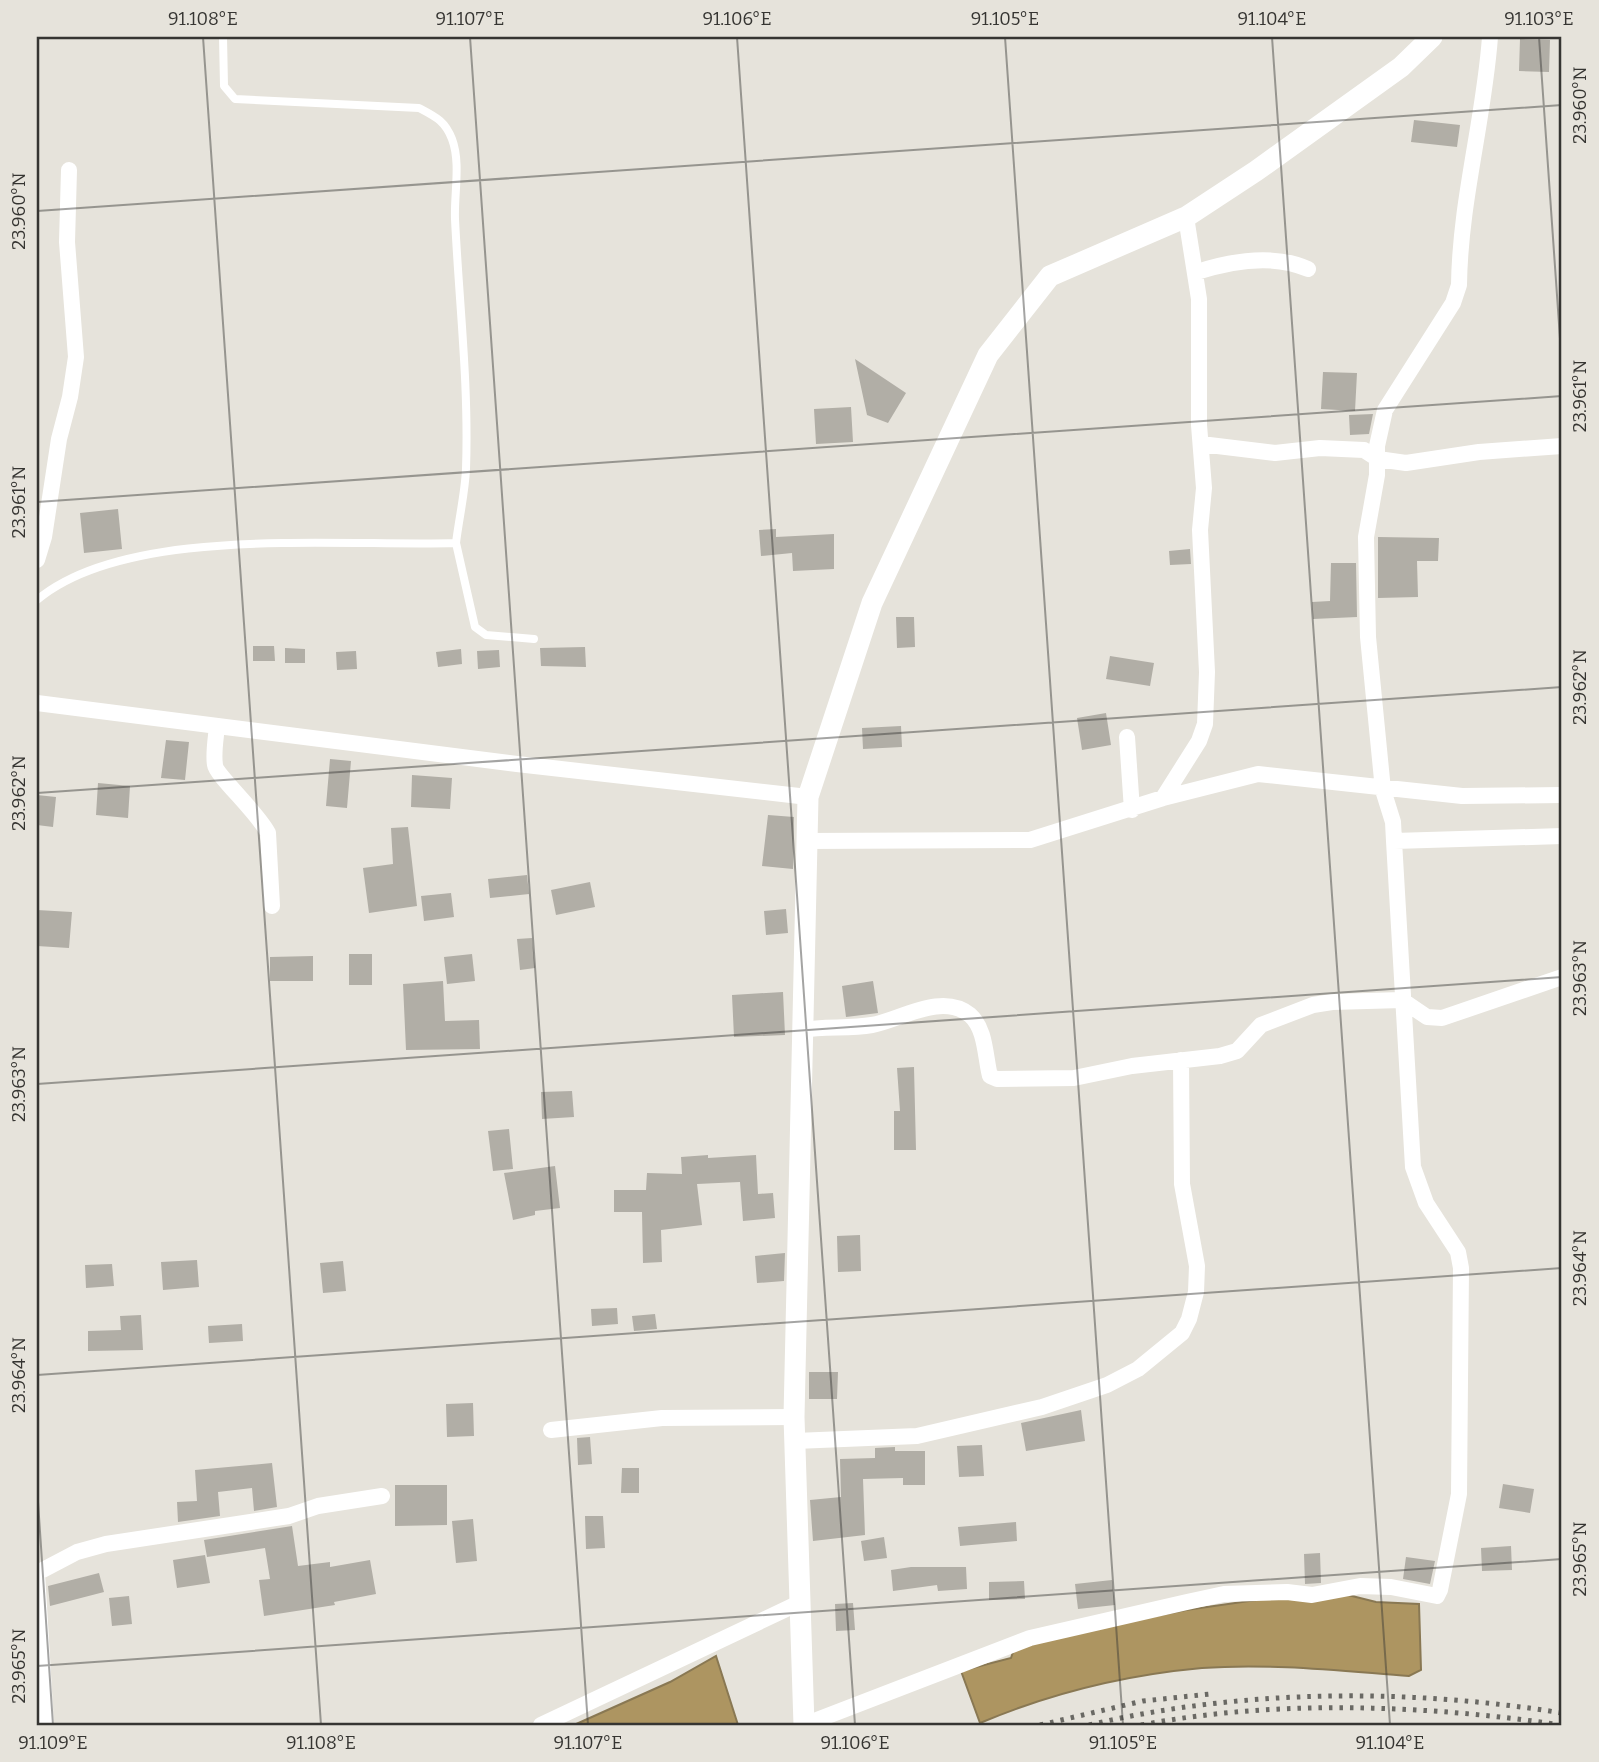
<svg xmlns="http://www.w3.org/2000/svg" width="1599" height="1762" viewBox="0 0 1599 1762" font-family="Bitter,serif">
<style>
.water{fill:#ad9561;stroke:#897853;stroke-width:2}
.building{fill:#b1aea6}
.lines{fill:none;stroke-linecap:round;stroke-linejoin:round}
.lane{stroke:#fff;stroke-width:8}
.street{stroke:#fff;stroke-width:16}
.secondary{stroke:#fff;stroke-width:21}
.rail{stroke:#6a6964;stroke-width:5;stroke-dasharray:3.5 7;stroke-linecap:butt}
.ticks{fill:none;stroke:#363532;stroke-width:2;stroke-opacity:0.45}
.neatline{fill:none;stroke:#363532;stroke-width:2.5}
.ticks-label{font-size:18px;text-anchor:middle;fill:#363532}
</style>
<rect width="100%" height="100%" fill="#e6e3db"/>
<!-- water -->
<path class="water" d="M1348,1595L1376,1602L1419,1604L1421,1670L1409,1676C1341,1671 1271,1663 1202,1668C1125,1675 1051,1693 980,1723L961,1671L1011,1658L1016,1643L1186,1610L1284,1596Z
M716,1656L738,1725H574L670,1682Z"/>
<!-- building -->
<path class="building" d="M1520,39L1550,40L1549,72L1519,71Z
M1414,120L1460,125L1457,147L1411,142Z
M855,359L906,393L888,423L867,415Z
M1323,372L1357,373L1355,411L1321,409Z
M851,407L853,442L816,444L814,409Z
M1373,414L1369,434L1350,435L1349,415Z
M118,509L122,549L84,553L80,513Z
M776,529V537L834,534V569L793,571L792,553L761,556L759,530Z
M1378,537L1439,538L1438,561H1417L1418,597L1378,598Z
M1190,549L1191,564L1170,565L1169,551Z
M1331,563H1356L1357,617L1313,619L1312,602L1330,601Z
M896,617H914L915,647L897,648Z
M253,646H274L275,661H253Z
M585,647L586,667L541,666L540,648Z
M285,648L305,649V663H285Z
M461,649L462,664L438,667L436,652Z
M499,650L500,667L478,669L477,651Z
M356,651L357,669L337,670L336,652Z
M1110,656L1154,663L1150,686L1106,679Z
M1106,713L1111,745L1082,750L1077,718Z
M901,726L902,747L863,749L862,728Z
M166,740L189,742L185,780L161,778Z
M330,759L351,761L347,808L326,806Z
M412,775L452,778L450,809L411,807Z
M98,783L130,786L128,818L96,815Z
M37,795L56,797L53,827L37,825Z
M768,815L794,817L793,869L762,866Z
M408,827L417,906L369,913L363,868L393,864L391,828Z
M527,875L529,894L490,898L488,879Z
M590,882L595,907L556,915L551,890Z
M451,893L454,917L424,921L421,896Z
M786,909L788,933L766,935L764,911Z
M37,910L72,912L69,948L37,946Z
M532,938L535,968L520,970L517,939Z
M349,954H372V985H349Z
M472,954L475,981L447,984L444,957Z
M313,956V981H270V957Z
M443,981L445,1021L479,1020L480,1049L406,1050L403,984Z
M873,981L878,1013L846,1017L842,986Z
M783,992L785,1035L734,1037L732,995Z
M914,1067L916,1150H894V1111H900L897,1068Z
M572,1091L574,1117L542,1119L541,1092Z
M509,1129L513,1169L493,1171L488,1131Z
M708,1155V1158L756,1155L758,1194L773,1193L775,1218L743,1221L740,1182L697,1184L702,1225L661,1230L662,1262L643,1263L642,1212H614V1190H646L647,1173L682,1174L681,1157Z
M555,1166L560,1208L535,1211V1215L513,1220L504,1173Z
M860,1235L861,1271L838,1272L837,1236Z
M785,1253L784,1281L757,1283L755,1256Z
M197,1260L199,1287L163,1290L161,1262Z
M343,1261L346,1291L323,1293L320,1263Z
M112,1264L114,1286L86,1288L85,1265Z
M617,1308L618,1324L592,1326L591,1309Z
M655,1314L657,1329L634,1331L632,1316Z
M141,1315L143,1350L88,1351V1331L121,1330L120,1316Z
M242,1324L243,1341L209,1343L208,1326Z
M809,1372H838L837,1399H809Z
M473,1403L474,1436L447,1437L446,1404Z
M1081,1410L1085,1441L1026,1451L1021,1423Z
M590,1437L592,1464L578,1465L577,1438Z
M982,1445L984,1476L959,1477L957,1446Z
M895,1447V1451H925V1485H903V1478L863,1479L865,1535L813,1541L810,1500L841,1497L840,1459L875,1458V1448Z
M272,1463L277,1507L254,1511L252,1488L218,1492L220,1516L178,1522L177,1502L197,1501L195,1470Z
M622,1468H639V1493H621Z
M1503,1484L1534,1489L1530,1513L1499,1508Z
M395,1485H447V1525L395,1526Z
M585,1516H603L605,1548L586,1549Z
M473,1519L477,1561L456,1563L452,1521Z
M1016,1522L1017,1541L960,1546L958,1527Z
M292,1526L298,1566L330,1562V1567L370,1560L376,1594L334,1602L335,1605L264,1616L259,1580L270,1579L265,1548L207,1557L204,1540Z
M884,1537L887,1558L864,1561L861,1541Z
M1511,1546L1512,1570L1482,1571L1481,1548Z
M1320,1553L1321,1583L1305,1584L1304,1554Z
M205,1555L210,1583L177,1588L173,1560Z
M1406,1557L1435,1561L1430,1584L1403,1579Z
M911,1567H966L967,1589L938,1591L937,1585L893,1591L891,1570Z
M99,1573L104,1592L50,1606L48,1586Z
M1112,1580L1115,1605L1078,1609L1075,1584Z
M1024,1581L1025,1599L989,1600V1582Z
M129,1596L132,1624L112,1626L109,1598Z
M853,1603L855,1630L836,1631L835,1604Z"/>
<g class="lines">
<!-- lane -->
<path class="lane" d="M456,543L475,627L486,635L534,639
M37,600C127,524 342,547 456,543C459,518 465,493 466,469C469,385 459,302 455,219C454,193 461,163 452,139C445,121 436,117 419,108L235,99L224,86L223,37"/>
<!-- street -->
<path class="street" d="M1197,272C1231,261 1274,254 1308,269
M1201,444L1275,453L1320,448L1364,450L1378,459L1406,463L1479,452L1562,446
M37,560L44,537L59,439L70,397L76,357L67,242L69,170
M37,703L517,764L808,797
M217,726C216,738 213,753 215,765C216,775 259,814 268,833L272,906
M1127,737L1132,810
M1163,798L1199,741L1205,724L1207,672L1200,530L1204,488L1199,425V299L1186,217
M806,841L1030,840L1163,798L1258,774L1462,796L1562,795
M1394,841L1562,836
M802,1030C825,1026 849,1029 872,1025C900,1020 942,992 970,1015C986,1029 985,1057 990,1076L997,1079L1074,1078L1132,1066L1220,1056L1237,1051L1261,1025L1313,1005L1332,1002L1402,1000L1427,1017L1442,1018L1562,977
M551,1430L662,1418L794,1417
M795,1441L917,1436L1042,1407L1107,1385L1138,1369L1182,1333L1189,1319L1196,1292L1197,1266L1182,1184L1181,1060
M46,1725L37,1573L77,1552L106,1544L289,1516L318,1506L382,1496
M541,1725L799,1603
M804,1725L1030,1638L1187,1602L1224,1594L1287,1592L1312,1595L1360,1586L1391,1587L1437,1596L1440,1590L1459,1494L1461,1268L1458,1252L1426,1203L1413,1167L1394,841L1393,822L1383,790L1368,637L1366,537L1377,475V446L1385,410L1453,303L1459,285C1460,201 1484,120 1490,37"/>
<!-- secondary -->
<path class="secondary" d="M804,1725L794,1417L808,797L872,603L988,355L1050,276L1186,217L1256,171L1401,67L1432,37"/>
<!-- rail -->
<path class="rail" d="M1040,1725L1143,1701L1210,1694
M1089,1725C1242,1689 1408,1688 1562,1713
M1141,1725C1278,1699 1425,1705 1562,1725"/>
</g>
<!-- ticks -->
<path class="ticks" d="M203,37L321,1725M470,37L588,1725M737,37L855,1725M1005,37L1123,1725M1272,37L1390,1725M1539,37L1562,367M37,211L1562,105M37,502L1562,396M37,793L1562,687M37,1084L1562,977M37,1375L1562,1268M37,1487L53,1725M37,1666L1562,1559"/>
<!-- border -->
<rect width="1599" height="1762" fill="none" stroke="#e6e3db" stroke-width="77"/>
<rect x="38" y="38" width="1522" height="1686" class="neatline"/>
<g class="ticks-label">
<text x="203" y="25">91.108°E</text>
<text x="470" y="25">91.107°E</text>
<text x="737" y="25">91.106°E</text>
<text x="1005" y="25">91.105°E</text>
<text x="1272" y="25">91.104°E</text>
<text x="1539" y="25">91.103°E</text>
<text transform="translate(1580 105) rotate(-90)" y="6">23.960°N</text>
<text transform="translate(19 211) rotate(-90)" y="6">23.960°N</text>
<text transform="translate(1580 396) rotate(-90)" y="6">23.961°N</text>
<text transform="translate(19 502) rotate(-90)" y="6">23.961°N</text>
<text transform="translate(1580 687) rotate(-90)" y="6">23.962°N</text>
<text transform="translate(19 793) rotate(-90)" y="6">23.962°N</text>
<text transform="translate(1580 978) rotate(-90)" y="6">23.963°N</text>
<text transform="translate(19 1084) rotate(-90)" y="6">23.963°N</text>
<text transform="translate(1580 1268) rotate(-90)" y="6">23.964°N</text>
<text transform="translate(19 1375) rotate(-90)" y="6">23.964°N</text>
<text transform="translate(1580 1559) rotate(-90)" y="6">23.965°N</text>
<text transform="translate(19 1666) rotate(-90)" y="6">23.965°N</text>
<text x="53" y="1749">91.109°E</text>
<text x="321" y="1749">91.108°E</text>
<text x="588" y="1749">91.107°E</text>
<text x="855" y="1749">91.106°E</text>
<text x="1123" y="1749">91.105°E</text>
<text x="1390" y="1749">91.104°E</text>
</g>
</svg>
